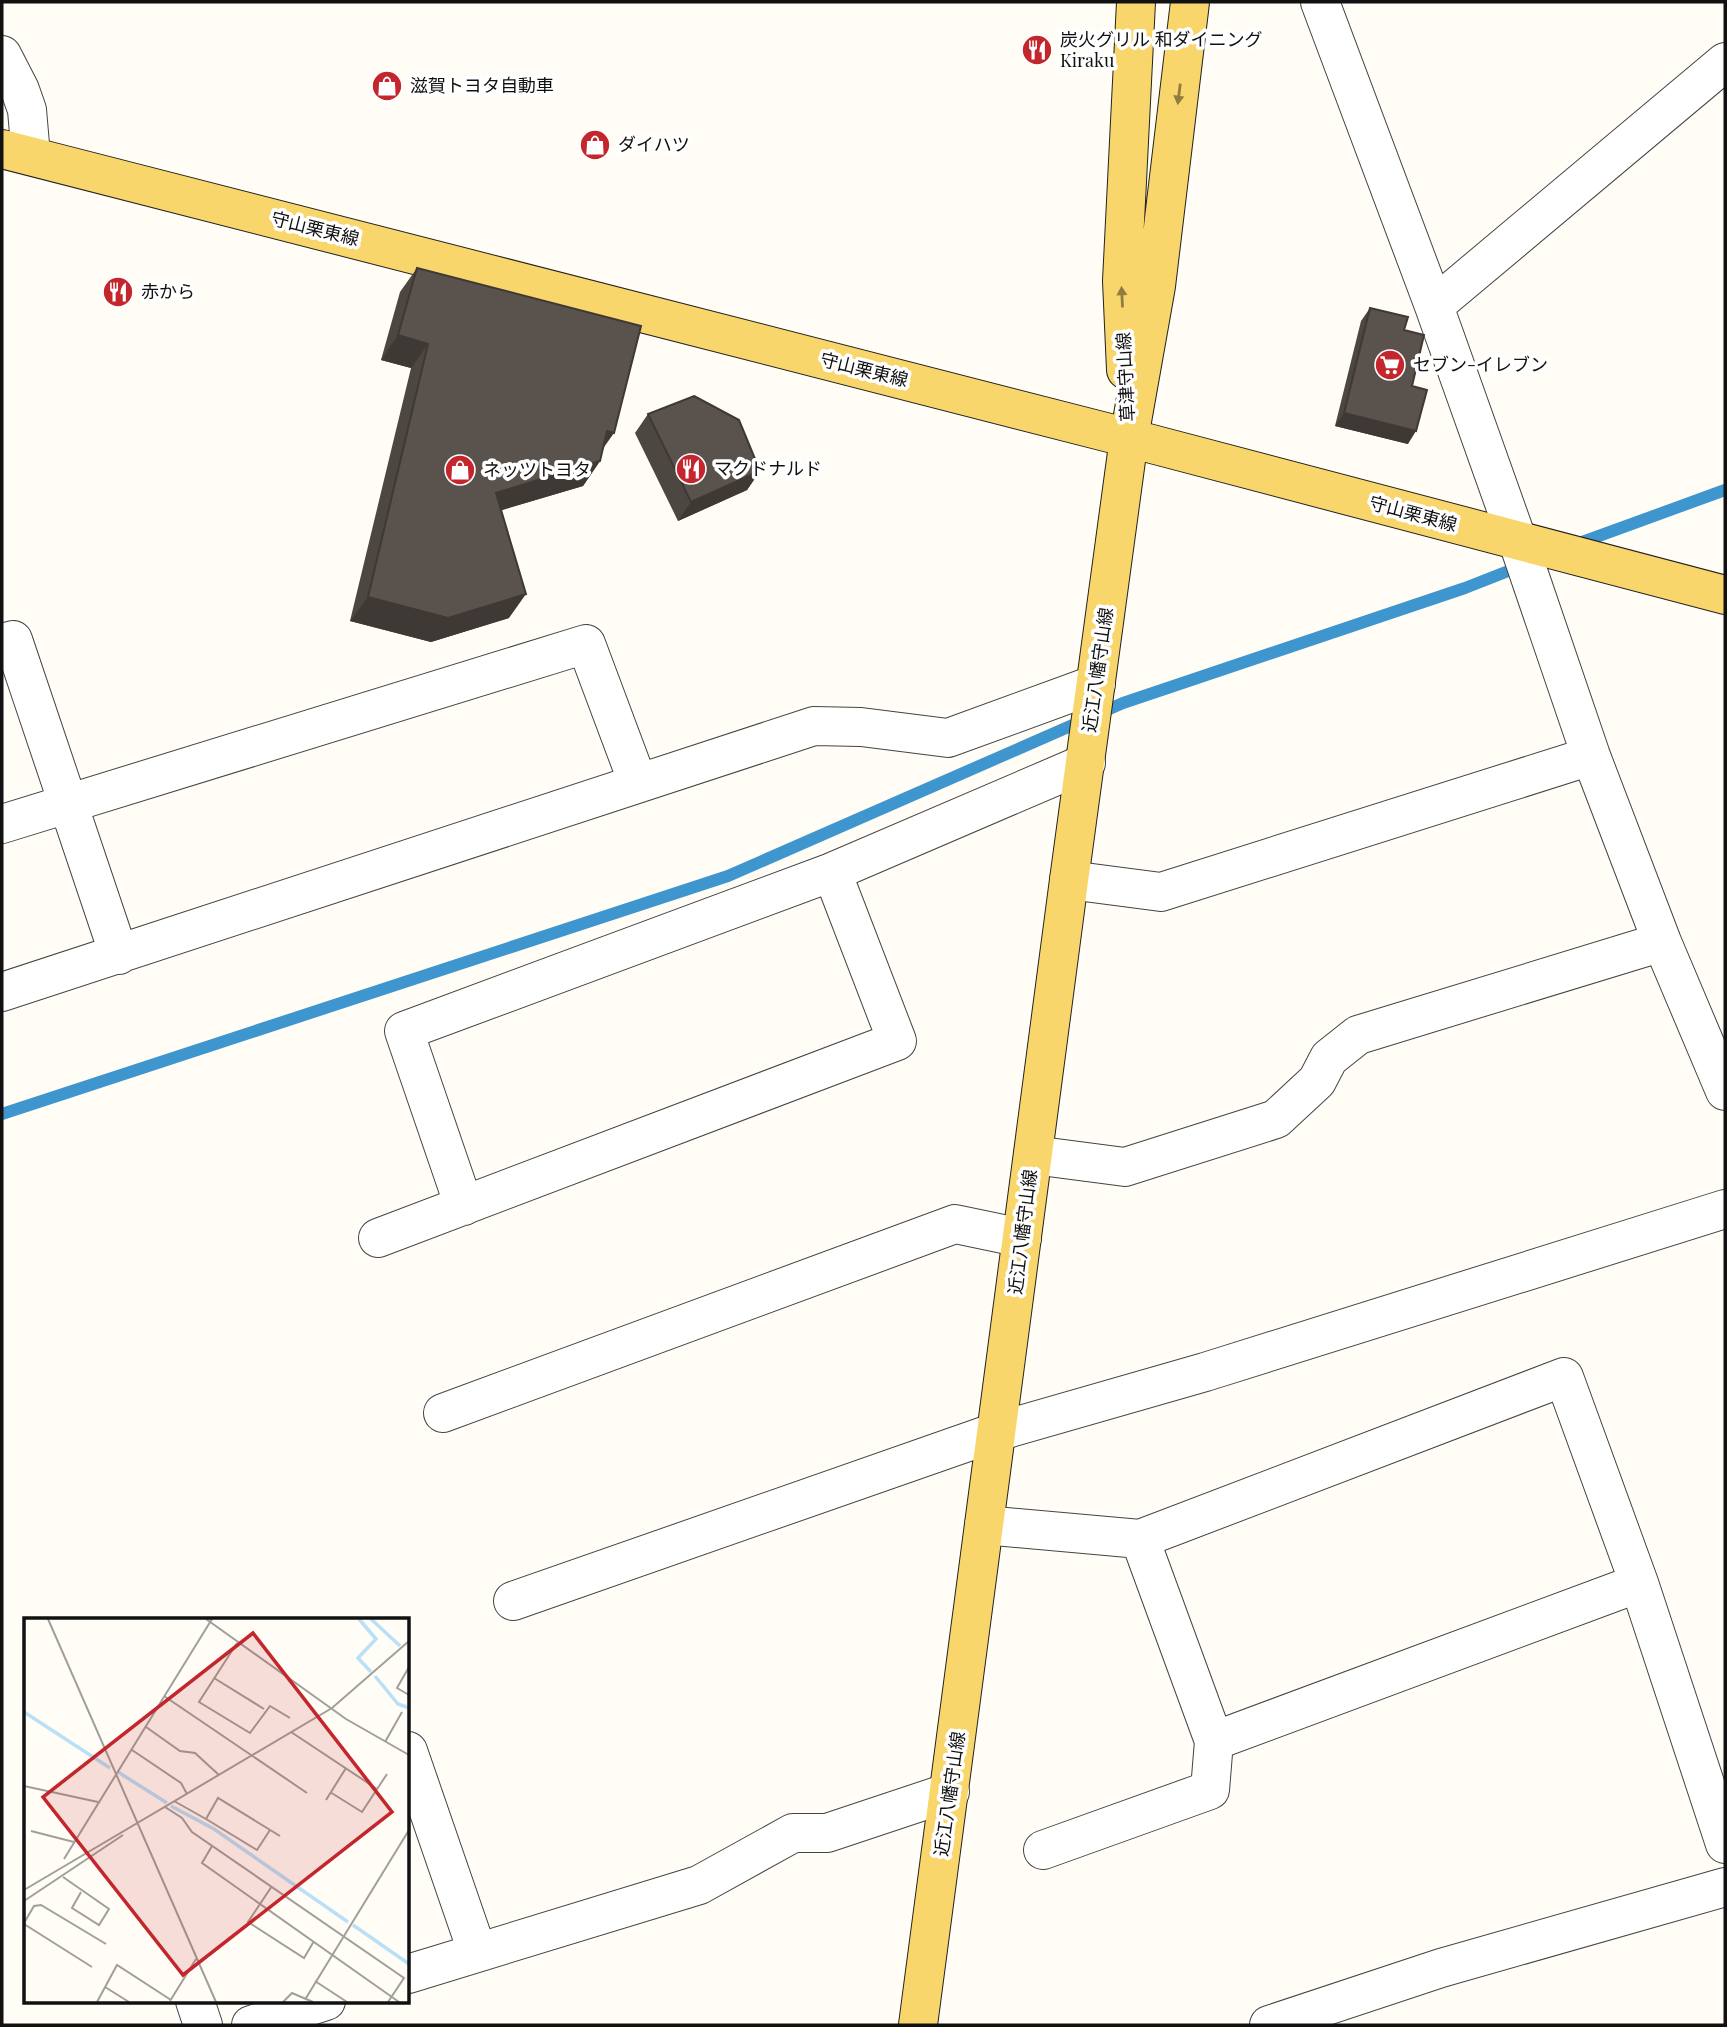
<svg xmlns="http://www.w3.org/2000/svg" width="1727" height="2027" viewBox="0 0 1727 2027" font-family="'Playfair Display','Noto Sans JP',serif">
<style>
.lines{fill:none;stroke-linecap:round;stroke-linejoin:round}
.stream{stroke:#3f96cf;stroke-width:12}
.minor-casing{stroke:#444;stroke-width:40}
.major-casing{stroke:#222;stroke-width:40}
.minor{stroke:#fff;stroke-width:38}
.major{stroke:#f9d66b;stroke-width:38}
.wall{fill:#4d4742}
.shaded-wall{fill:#3f3936}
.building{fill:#5a524d;stroke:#3f3936;stroke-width:2}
.oneway{fill:#917d42}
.labels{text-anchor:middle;stroke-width:7;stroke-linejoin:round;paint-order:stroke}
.poi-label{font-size:18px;fill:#111;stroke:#fff;text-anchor:start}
.street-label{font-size:18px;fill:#111;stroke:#fff}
.inset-river{fill:none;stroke:#b9e0f7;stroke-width:3.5}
.inset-road{fill:none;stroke:#a09f9a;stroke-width:2}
.view{fill:#c4262e;fill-opacity:0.15;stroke:#c4262e;stroke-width:3.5}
.inset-edge{fill:none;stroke:#111;stroke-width:3.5}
</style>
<rect width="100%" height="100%" fill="#fffdf5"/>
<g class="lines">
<!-- stream -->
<path class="stream" d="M1574,545L1725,490
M2,1114L728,876L1123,703L1465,588L1521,566"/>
<!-- minor casing -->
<g class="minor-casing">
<path id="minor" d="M1320,2L1434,306L1518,542L1591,756L1662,942L1725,1091
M2,55L20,90L27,110L31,156
M1434,306L1725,62
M2,643L13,640L119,955
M2,824L586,644L638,783
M1069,880L1161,892L1591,756
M2,992L814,726L861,727L948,738L1096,684
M1033,1155L1125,1167L1276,1119L1317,1081L1329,1058L1358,1035L1662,942
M464,1206L404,1031L832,872
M378,1238L897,1041L832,872L1086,763
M443,1413L955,1224L1022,1238
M984,1525L1140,1539
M513,1601L996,1432L1205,1372L1725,1209
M1214,1741L1639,1583
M408,1751L477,1951
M1043,1850L1210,1790L1214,1741L1140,1539L1564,1377L1639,1583L1725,1844
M408,1974L699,1885L793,1833H827L950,1792
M195,2001L203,2025
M251,2025L326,2001
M1269,2025L1441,1968L1725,1887"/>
</g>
<!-- major casing -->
<g class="major-casing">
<path id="major" d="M2,149L1129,438L1725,595
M1126,370L1122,281L1136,2
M918,2025L1069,880L1129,438L1156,286L1190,2"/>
</g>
<!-- minor -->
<use href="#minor" class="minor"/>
<!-- major -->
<use href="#major" class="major"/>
</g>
<!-- wall -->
<path class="wall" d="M417,268L603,449L600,461L583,486L501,510L509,618L431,642L350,621L411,368L381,360L400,292Z
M1370,308L1404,330L1412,386L1408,444L1335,426L1361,321Z
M648,414L760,471L747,490L678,521L635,433Z"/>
<!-- shaded-wall -->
<path class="shaded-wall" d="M398,335L428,344L411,368L381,360Z
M1344,413L1416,431L1408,444L1335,426Z
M607,431L614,433L597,457Z
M600,461L583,486L479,517L496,493Z
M760,471L747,490L678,521L691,502Z
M526,594L509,618L431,642L350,621L368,597Z"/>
<!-- building -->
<path class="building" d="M417,268L641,326L614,433L607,431L600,461L496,493L526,594L448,618L368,597L428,344L398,335Z
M1370,308L1408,317L1404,330L1424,335L1412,386L1427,390L1416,431L1344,413Z
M694,396L739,420L760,471L691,502L648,414Z"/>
<!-- one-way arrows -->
<defs><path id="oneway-solid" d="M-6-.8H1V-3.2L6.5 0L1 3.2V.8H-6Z" transform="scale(1.75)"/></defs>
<g class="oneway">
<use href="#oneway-solid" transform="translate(1179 94) rotate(97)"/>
<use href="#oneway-solid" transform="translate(1122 297) rotate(-93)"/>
</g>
<!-- icons -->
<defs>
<g id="restaurant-disc" transform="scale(1.575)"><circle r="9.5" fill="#c4262e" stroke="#fff"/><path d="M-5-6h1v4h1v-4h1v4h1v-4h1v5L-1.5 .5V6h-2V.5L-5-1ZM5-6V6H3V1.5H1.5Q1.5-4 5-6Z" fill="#fff"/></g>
<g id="shop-disc" transform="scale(1.575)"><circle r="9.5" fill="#c4262e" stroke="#fff"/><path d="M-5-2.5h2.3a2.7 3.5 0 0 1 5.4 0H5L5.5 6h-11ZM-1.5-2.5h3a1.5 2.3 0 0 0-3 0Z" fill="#fff"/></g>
<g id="supermarket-disc" transform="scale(1.575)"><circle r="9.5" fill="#c4262e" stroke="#fff"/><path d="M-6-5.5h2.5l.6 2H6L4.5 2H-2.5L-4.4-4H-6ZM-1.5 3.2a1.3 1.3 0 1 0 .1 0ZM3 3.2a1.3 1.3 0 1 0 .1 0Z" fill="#fff"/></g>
</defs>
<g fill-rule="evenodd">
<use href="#restaurant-disc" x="1037" y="50"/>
<use href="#shop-disc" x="387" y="86"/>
<use href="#shop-disc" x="595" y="145"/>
<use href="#restaurant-disc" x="118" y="292"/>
<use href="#supermarket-disc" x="1390" y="365"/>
<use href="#restaurant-disc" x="691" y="469"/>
<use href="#shop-disc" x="460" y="470"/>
</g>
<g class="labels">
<!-- poi labels -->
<g class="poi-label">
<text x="1060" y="46">炭火グリル 和ダイニング<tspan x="1060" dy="21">Kiraku</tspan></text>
<text x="410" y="92">滋賀トヨタ自動車</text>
<text x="618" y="151">ダイハツ</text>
<text x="141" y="298">赤から</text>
<text x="1413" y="371">セブン-イレブン</text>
<text x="714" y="475">マクドナルド</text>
<text x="483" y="476">ネッツトヨタ</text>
</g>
<!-- street labels -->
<g class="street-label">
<text transform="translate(315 229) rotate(14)" y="6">守山栗東線</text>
<text transform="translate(864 370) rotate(14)" y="6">守山栗東線</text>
<text transform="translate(1126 377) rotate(-93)" y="6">草津守山線</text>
<text transform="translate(1413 514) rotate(15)" y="6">守山栗東線</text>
<text transform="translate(1098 670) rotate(-82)" y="6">近江八幡守山線</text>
<text transform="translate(1023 1232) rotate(-83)" y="6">近江八幡守山線</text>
<text transform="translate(950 1794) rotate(-82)" y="6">近江八幡守山線</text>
</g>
</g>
<!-- overview -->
<g transform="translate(24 1618)">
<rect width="385" height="385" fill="#fffdf5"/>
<path class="inset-river" d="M335,1L352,21L334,40L347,54M347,1L376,28M351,58L374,86L385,90M0,94L86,150M94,154L143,185M147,188L190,211L324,304M329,307L385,346"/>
<path class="inset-road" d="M24,1L192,384M182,1L322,101L385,137M213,25L175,84L226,115L246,88L266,100M385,49L373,70L385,77M190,60L240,91M140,78L283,175M122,109L156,133L171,135L195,157M267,114L353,171M361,124L378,94M108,132L157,165L163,176M0,168L74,184M306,174L338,194L363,156M302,182L322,150M150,183L182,201L194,180L256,218M141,189L158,200L168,214L380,360L364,384M182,201L233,232L246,212M7,213L50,224M188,228L178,245L375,384M40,241L188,1M39,259L85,291L75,307L48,290L57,274M248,268L224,304L280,340L290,323M0,272L308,90L385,23M0,283L99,217M0,305L10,288L17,287L82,326M0,306L68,349M291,363L323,384M81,369L105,384M282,380L385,212M146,383L172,341M73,384L93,347L147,382M259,384L268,375L289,384"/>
<path class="view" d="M229,15L368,194L159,357L19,179Z"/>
<rect width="385" height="385" class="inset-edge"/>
</g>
<!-- border -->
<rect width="1727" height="2027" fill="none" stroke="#111111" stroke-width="7"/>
</svg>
